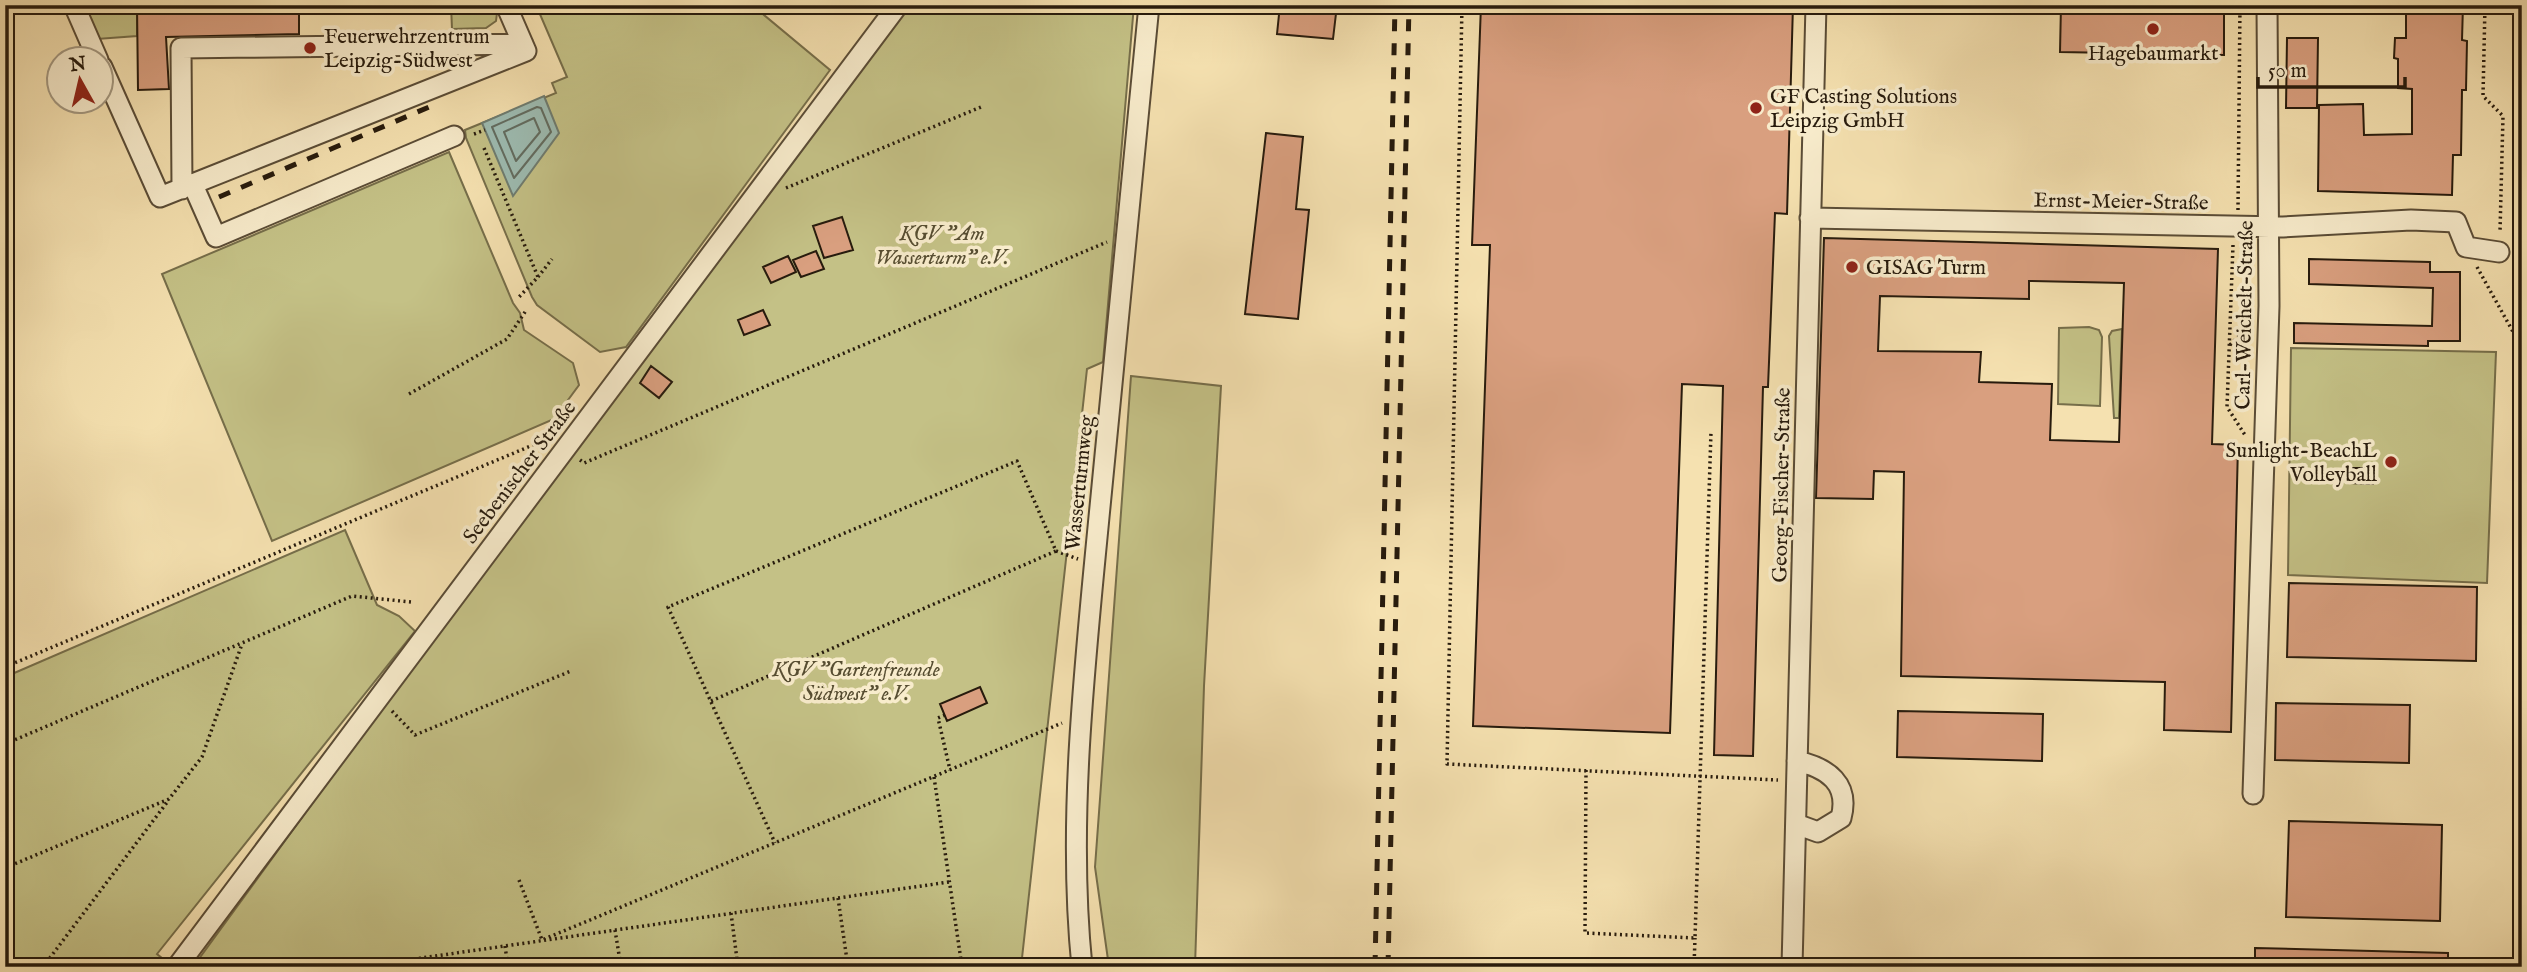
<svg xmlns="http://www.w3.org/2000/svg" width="2527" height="972" viewBox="0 0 2527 972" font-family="'IM FELL English',serif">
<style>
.green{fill:#c4c186;stroke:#766e4a;stroke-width:2}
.water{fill:#9dbcb2;stroke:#6e7c70;stroke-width:2}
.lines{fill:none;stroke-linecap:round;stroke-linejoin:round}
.shore{stroke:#626c60;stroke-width:2}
.building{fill:#d99f7f;stroke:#271b0d;stroke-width:2;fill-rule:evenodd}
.minor-casing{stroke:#5a4c36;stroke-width:23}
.path{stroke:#271b0d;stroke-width:3.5;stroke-dasharray:2 3.5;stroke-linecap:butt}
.minor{stroke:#f8eccc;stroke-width:19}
.rail{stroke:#271b0d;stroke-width:5;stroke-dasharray:12 12;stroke-linecap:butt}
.poi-dot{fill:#8f2418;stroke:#f8eccc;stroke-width:2.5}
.labels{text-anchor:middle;stroke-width:7;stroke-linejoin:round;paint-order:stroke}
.poi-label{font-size:21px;fill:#271b0d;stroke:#f8eccc;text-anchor:start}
.street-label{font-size:21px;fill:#271b0d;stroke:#f8eccc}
.park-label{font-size:21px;font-style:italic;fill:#564d31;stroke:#f8eccc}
</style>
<rect width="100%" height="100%" fill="#f5e1b0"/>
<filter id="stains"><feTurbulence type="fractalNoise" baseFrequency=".00286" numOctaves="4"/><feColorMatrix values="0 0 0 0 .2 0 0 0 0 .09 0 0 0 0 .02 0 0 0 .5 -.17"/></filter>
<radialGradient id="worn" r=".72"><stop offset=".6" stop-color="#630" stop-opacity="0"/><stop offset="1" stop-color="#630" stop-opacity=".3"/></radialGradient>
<!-- green -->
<path class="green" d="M84,5H137V36L97,39Z
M451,5H498L496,21L486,28L452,29Z
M536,5H752L830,70L626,347L600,352L537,305L532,297L466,138L465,130L556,93L552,83L567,77Z
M910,5H1134L1103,362L1087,369L1021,967H193L431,640Z
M449,152L513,303L520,313L524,330L573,363L579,385L554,419L272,541L162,274Z
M2089,327L2099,330L2102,337L2100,406L2058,404L2059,328Z
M2122,329L2119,418H2114L2109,336L2112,331Z
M2291,348L2496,352L2487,583L2288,575Z
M1131,376L1221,386L1204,686L1195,967H1109L1095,867Z
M345,530L377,605L399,616L415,631L157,954L173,967H5V677Z"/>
<!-- water -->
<path class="water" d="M544,96L559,133L513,196L482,123Z"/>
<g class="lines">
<!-- shore -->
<path class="shore" d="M537,107L541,108L551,132L514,178L492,127Z
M534,118L540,132L516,161L504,132Z"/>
</g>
<!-- building -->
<path class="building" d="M137,5H299V34L166,37L169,89L138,90Z
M1280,5H1337L1333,39L1277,34Z
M1481,5H1793L1787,214L1775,213L1768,387H1763L1753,756L1714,755L1723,386L1682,384L1670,733L1473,726L1490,245H1472Z
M2061,5H2224V55L2060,52Z
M2406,5H2463L2462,40L2467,41L2466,90H2462L2461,155H2453L2452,195L2318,191L2319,105L2363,104L2364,135L2412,134V89L2398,88V59L2394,58L2395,38H2406Z
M2287,38H2318L2317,108H2286Z
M1266,133L1303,137L1296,209L1309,210L1298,319L1245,314Z
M842,217L853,250L824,258L813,226Z
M1824,238L2218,249L2212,444L2238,445L2231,732L2164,730L2165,682L1901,676L1904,472L1874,471L1873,499L1816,498ZM2029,281L2124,283L2119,442L2050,440L2052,384L1979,382L1981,352L1878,351L1880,296L2029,299Z
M816,251L824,269L801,277L793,260Z
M788,256L796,272L771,283L763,267Z
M2309,259L2430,262V272H2460V341H2428V346L2294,343V323L2432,326L2433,288L2309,284Z
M763,310L770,325L744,335L738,320Z
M651,366L672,382L659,398L640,383Z
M2349,468H2373V484L2349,483Z
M2289,583L2477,587L2476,661L2287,657Z
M980,687L987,703L947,721L940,704Z
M2276,703L2410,705L2409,763L2275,760Z
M1898,711L2043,714L2042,761L1897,757Z
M2289,821L2442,825L2440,921L2286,917Z
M2255,948L2448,953V967H2255Z"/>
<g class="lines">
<!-- minor casing -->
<g class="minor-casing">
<path id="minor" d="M74,5L98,60
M102,67L160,197L526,51L506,5
M193,185L216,237L454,136
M182,189L181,48L523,44
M1810,218L2283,227L2411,220L2456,222L2466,247L2499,252
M2253,794L2269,306L2267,5
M1796,824L1818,832L1841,818C1850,784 1828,768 1797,761
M177,967L898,5
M1082,967C1067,821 1085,664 1099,517C1115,347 1132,176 1149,5
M1792,967L1816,5"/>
</g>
<!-- path -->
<path class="path" d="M1462,5L1447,764L1778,780
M2485,5L2483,96L2503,116L2500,232
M474,134L485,130
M484,148L538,277L519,297
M786,188L981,107
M2238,210L2240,5
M2233,245L2227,407L2245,435
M2477,267L2522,348
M538,277L552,259
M2230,345L2249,326
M409,394L507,339L527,309
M580,460L584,463L1107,242
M1056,551L1078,559
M5,667L533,445
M711,701L1056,551L1017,461L668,607L775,843
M392,711L415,735L571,671
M945,715L938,718L950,770
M5,744L352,596L411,602
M1586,770L1585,933L1695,938L1711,431
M934,777L962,967
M5,868L169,799L202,757L242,644
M519,880L542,940L1062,723
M838,898L848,967
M731,913L738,967
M615,930L621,967
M505,946L508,967
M43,967L168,801
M359,967L949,882
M1694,967L1695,938"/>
<!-- minor -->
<use href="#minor" class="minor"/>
<!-- rail -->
<path class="rail" d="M219,197L429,107
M1375,967L1395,5
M1388,967L1409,5"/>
</g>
<!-- markers -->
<g class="poi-dot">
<circle cx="2153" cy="29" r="7"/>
<circle cx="310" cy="48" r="7"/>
<circle cx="1756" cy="108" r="7"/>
<circle cx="1852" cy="267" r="7"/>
<circle cx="2391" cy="462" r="7"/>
</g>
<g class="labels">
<!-- poi labels -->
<g class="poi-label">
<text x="324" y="43">Feuerwehrzentrum<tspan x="324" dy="24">Leipzig-Südwest</tspan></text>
<text x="2153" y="60" text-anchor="middle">Hagebaumarkt</text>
<text x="1770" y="103">GF Casting Solutions<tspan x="1770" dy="24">Leipzig GmbH</tspan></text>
<text x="1866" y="274">GISAG Turm</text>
<text x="2377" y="457" text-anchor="end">Sunlight-BeachL<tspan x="2377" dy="24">Volleyball</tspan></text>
</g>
<!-- street labels -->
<g class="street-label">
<text transform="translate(2121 201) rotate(1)" y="7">Ernst-Meier-Straße</text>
<text transform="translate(2244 315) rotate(-89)" y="7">Carl-Weichelt-Straße</text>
<text transform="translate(519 472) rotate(-53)" y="7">Seebenischer Straße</text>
<text transform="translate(1079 483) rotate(-84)" y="7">Wasserturmweg</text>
<text transform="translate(1781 485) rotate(-89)" y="7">Georg-Fischer-Straße</text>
</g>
<!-- park labels -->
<g class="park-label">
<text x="942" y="240">KGV "Am<tspan x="942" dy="24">Wasserturm" e.V.</tspan></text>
<text x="856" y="676">KGV "Gartenfreunde<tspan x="856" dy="24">Südwest" e.V.</tspan></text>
</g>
</g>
<!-- margin -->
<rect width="2527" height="972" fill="none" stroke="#f5e1b0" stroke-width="28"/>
<rect x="7" y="7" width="2513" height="958" fill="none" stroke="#271b0d" stroke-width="3.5"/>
<rect x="14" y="14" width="2499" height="944" fill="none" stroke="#271b0d" stroke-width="2"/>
<!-- north arrow -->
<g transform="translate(80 80) rotate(352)"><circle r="33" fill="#f8eccc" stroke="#a49880" stroke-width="2"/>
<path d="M0-5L12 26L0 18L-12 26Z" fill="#8f2418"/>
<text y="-10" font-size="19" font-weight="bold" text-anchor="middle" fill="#271b0d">N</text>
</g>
<!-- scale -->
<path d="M2258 77v10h147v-10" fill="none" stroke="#271b0d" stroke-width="3.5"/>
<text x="2268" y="77" font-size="21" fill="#271b0d" stroke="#f8eccc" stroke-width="5" paint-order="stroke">50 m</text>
<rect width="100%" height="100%" filter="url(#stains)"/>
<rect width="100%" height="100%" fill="url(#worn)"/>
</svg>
